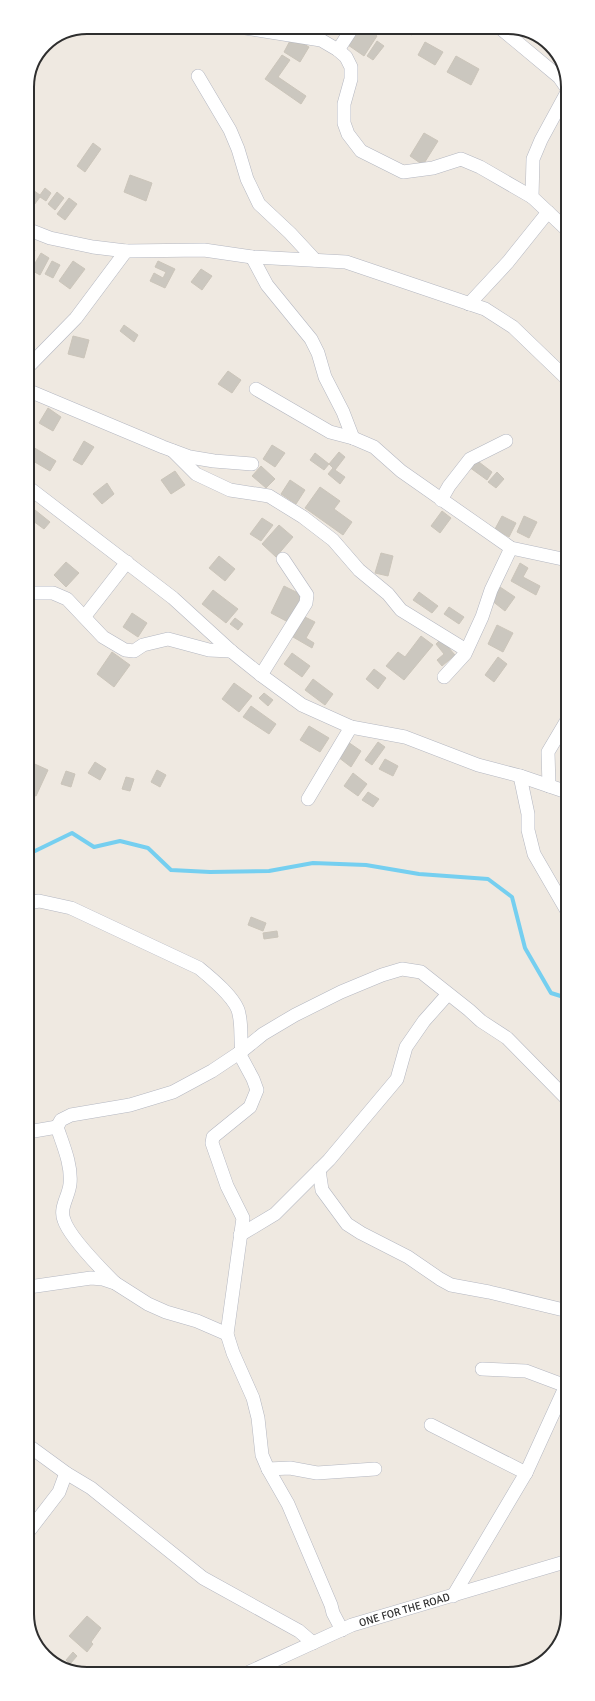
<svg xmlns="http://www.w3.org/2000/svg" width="595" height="1701" viewBox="0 0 595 1701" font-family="Signika,sans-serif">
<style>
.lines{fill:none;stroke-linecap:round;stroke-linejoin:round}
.stream{stroke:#75cff0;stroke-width:4}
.building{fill:#cbc7bf;stroke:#cbc5ba}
.minor-casing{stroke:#b4b7c1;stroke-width:14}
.minor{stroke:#fff;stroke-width:13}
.labels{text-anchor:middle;stroke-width:3;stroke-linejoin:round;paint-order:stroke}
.street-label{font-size:11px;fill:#2e2e2e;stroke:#fff}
.rim{fill:none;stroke:#2e2e2e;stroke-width:2}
</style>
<rect width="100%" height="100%" fill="#efe9e1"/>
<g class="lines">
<!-- stream -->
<path class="stream" d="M28,852L35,851L72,833L94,847L120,841L148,848L171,870L210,872L269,871L313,863L366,865L419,874L488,879L512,897L525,948L551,993L567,998"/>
</g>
<!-- building -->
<path class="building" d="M325,27H339L334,34Z
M361,27H364L377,36L364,56L348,45Z
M399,27H413L415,28L412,35Z
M292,37L309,47L300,62L284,52Z
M377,41L384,46L373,60L367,56Z
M425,42L443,52L435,65L418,55Z
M282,55L290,60L278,77L306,96L301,104L265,79Z
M456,56L479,69L471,85L447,72Z
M424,133L438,141L423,165L410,156Z
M93,143L101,149L85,172L77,166Z
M130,175L152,183L146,201L124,192Z
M27,186L40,195L45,188L51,193L46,201L40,197L28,213Z
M57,192L64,198L55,210L48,204Z
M69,198L77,204L65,220L57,214Z
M27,246L35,250L28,267H27Z
M41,253L49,258L40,275L31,270Z
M52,261L60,265L53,278L45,274Z
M73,261L85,269L70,289L59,281Z
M158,261L175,269L165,288L150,281L154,273L163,278L166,272L155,267Z
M201,269L212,276L202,290L191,282Z
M124,325L138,335L134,342L120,331Z
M73,336L89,340L84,358L68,354Z
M228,371L241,380L232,393L218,384Z
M48,408L61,417L53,431L39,423Z
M84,441L94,447L82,465L73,460Z
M28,444L56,461L50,471L28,458Z
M272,445L285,453L275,467L263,459Z
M339,452L345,457L335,470L345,477L340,484L328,474L333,468L329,464Z
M315,453L329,464L324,470L310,460Z
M475,459L492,472L487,480L469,467Z
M261,466L275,479L266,488L252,476Z
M175,471L185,485L171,494L161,480Z
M497,472L504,479L496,488L488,482Z
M290,480L305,490L296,504L281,494Z
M107,483L114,494L102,504L93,494Z
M320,487L340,501L334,509L352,522L343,535L305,508Z
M35,510L50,522L44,529L29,518Z
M442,511L451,518L440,533L431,526Z
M502,516L516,523L509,537L495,529Z
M524,516L537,522L529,538L517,532Z
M262,518L273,525L261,541L250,534Z
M279,525L293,537L276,557L262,544Z
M381,553L393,556L388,576L375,573Z
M219,556L235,569L225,581L209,568Z
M66,562L79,573L66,587L54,575Z
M520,563L528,568L523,577L540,586L536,595L511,581Z
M284,586L302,595L288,622L271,613Z
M500,587L515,597L505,611L491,600Z
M213,590L238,609L226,623L202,604Z
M419,592L438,606L432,613L413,600Z
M449,607L464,617L459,624L444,614Z
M132,613L147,623L138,637L123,627Z
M305,617L315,622L306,638L314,643L312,648L293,637Z
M235,618L243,624L238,630L230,624Z
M497,625L513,633L503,652L488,644Z
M421,636L433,645L404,680L386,666L398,652L405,657Z
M441,639L455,655L442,666L437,660L444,654L436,644Z
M112,652L130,665L114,687L97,674Z
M292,653L310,666L302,677L284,664Z
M498,657L507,664L494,682L485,675Z
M374,669L386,678L378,689L366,679Z
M313,679L333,694L325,705L305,690Z
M234,683L252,696L239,712L222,699Z
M264,693L273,700L268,706L259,698Z
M251,706L276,724L269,734L243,717Z
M309,726L329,738L320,752L300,740Z
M348,742L361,751L351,767L338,757Z
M378,742L385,747L372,765L365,760Z
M385,759L398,766L393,776L379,769Z
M28,761L48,770L36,796L28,793Z
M95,762L106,769L100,780L88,773Z
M157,770L166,775L160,787L151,782Z
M66,771L75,774L71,787L61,784Z
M353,773L367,784L358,796L344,786Z
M126,777L134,779L130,791L122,789Z
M368,792L379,799L373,807L362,800Z
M251,917L266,923L263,931L248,925Z
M277,931L278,937L264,939L263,933Z
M87,1616L101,1628L91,1642L93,1644L87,1652L69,1636Z
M73,1652L77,1656L70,1664L66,1660Z"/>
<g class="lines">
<!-- minor casing -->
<g class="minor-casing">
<g id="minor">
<path d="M239,27L321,40L338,50L346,57L351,67V79L344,104V123L348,134L361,151L403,172L433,168L461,159L480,167L532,197"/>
<path d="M499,27L559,77L566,87"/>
<path d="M338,50L353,27"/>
<path d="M198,76L230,130L238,149L247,179L259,204L290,233L315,260"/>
<path d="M548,212L532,197L533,159L541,140L566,94"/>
<path d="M27,229L50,238L93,247L126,251L204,250L252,257L346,262L485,309L513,327L566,378"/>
<path d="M252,257L267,285L311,339L318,353L325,377L343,412L353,438"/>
<path d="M469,304L508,262L548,212L566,229"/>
<path d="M27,368L76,318L126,251"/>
<path d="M256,389L330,432L353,438L374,447L401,471L511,548L567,560"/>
<path d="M27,390L163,447L190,457L214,461L252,464"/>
<path d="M173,451L196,474L230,490L269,496L303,517L333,540L359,570L388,594L401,610L466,650"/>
<path d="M28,487L173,598L231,651L261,675L302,705L351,727L405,737L478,765L520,776L567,792"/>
<path d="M441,500L449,486L470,459L506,441"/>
<path d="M28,593H53L67,599L103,637L125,650L134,651L143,645L168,639L209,650L231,651"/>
<path d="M85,616L127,562"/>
<path d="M261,675L306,603L307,595L283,559"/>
<path d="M444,677L465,654L482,617L491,590L511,548"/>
<path d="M520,776L528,814V830L534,854L567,911"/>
<path d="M549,786L548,752L567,720"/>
<path d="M308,799L351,727"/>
<path d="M28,903L39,901L71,908L199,968C210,977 237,999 239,1014C242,1026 240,1039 242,1051"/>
<path d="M239,1053L253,1079L257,1090L250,1107L213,1137L212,1143L227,1186L243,1218L227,1334L233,1353L253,1398L258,1418L262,1455L268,1469L288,1504L331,1605L333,1613L342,1630"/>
<path d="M28,1132L57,1127"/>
<path d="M319,1170L322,1190L347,1224L361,1233L408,1257L440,1279L451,1285L489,1292L568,1311"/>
<path d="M240,1235L275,1214L329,1160L397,1079L406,1047L424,1021L448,994"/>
<path d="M115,1283C102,1270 69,1236 64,1220C59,1208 69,1196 70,1184C72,1165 63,1145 57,1127L61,1120L71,1115L130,1105L173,1092L212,1071L242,1051L263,1034L295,1015L341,992L382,975L402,969L421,972L469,1010L481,1021L507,1038L567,1099"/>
<path d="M29,1287L91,1278L103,1279L115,1283L148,1304L166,1312L197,1321L227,1334"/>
<path d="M482,1369L526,1371L566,1386"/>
<path d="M431,1425L526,1473"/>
<path d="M29,1446L66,1473L91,1488L203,1578L299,1631L313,1643"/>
<path d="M268,1469L290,1468L317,1473L375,1469"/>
<path d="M29,1531L59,1492L66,1473"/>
<path d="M453,1596L526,1473L568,1381"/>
<path id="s1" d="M247,1673L352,1625L568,1561"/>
</g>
</g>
<!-- minor -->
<use href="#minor" class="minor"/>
</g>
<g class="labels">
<!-- street labels -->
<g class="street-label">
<text dy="4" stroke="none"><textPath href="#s1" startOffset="170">ONE FOR THE ROAD</textPath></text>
</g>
</g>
<!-- crop -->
<path d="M0 0H595V1701H0ZM87 34H508A53 53 0 0 1 561 87V1614A53 53 0 0 1 508 1667H87A53 53 0 0 1 34 1614V87A53 53 0 0 1 87 34Z" fill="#fff" fill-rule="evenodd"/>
<path class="rim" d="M87 34H508A53 53 0 0 1 561 87V1614A53 53 0 0 1 508 1667H87A53 53 0 0 1 34 1614V87A53 53 0 0 1 87 34Z"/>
</svg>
